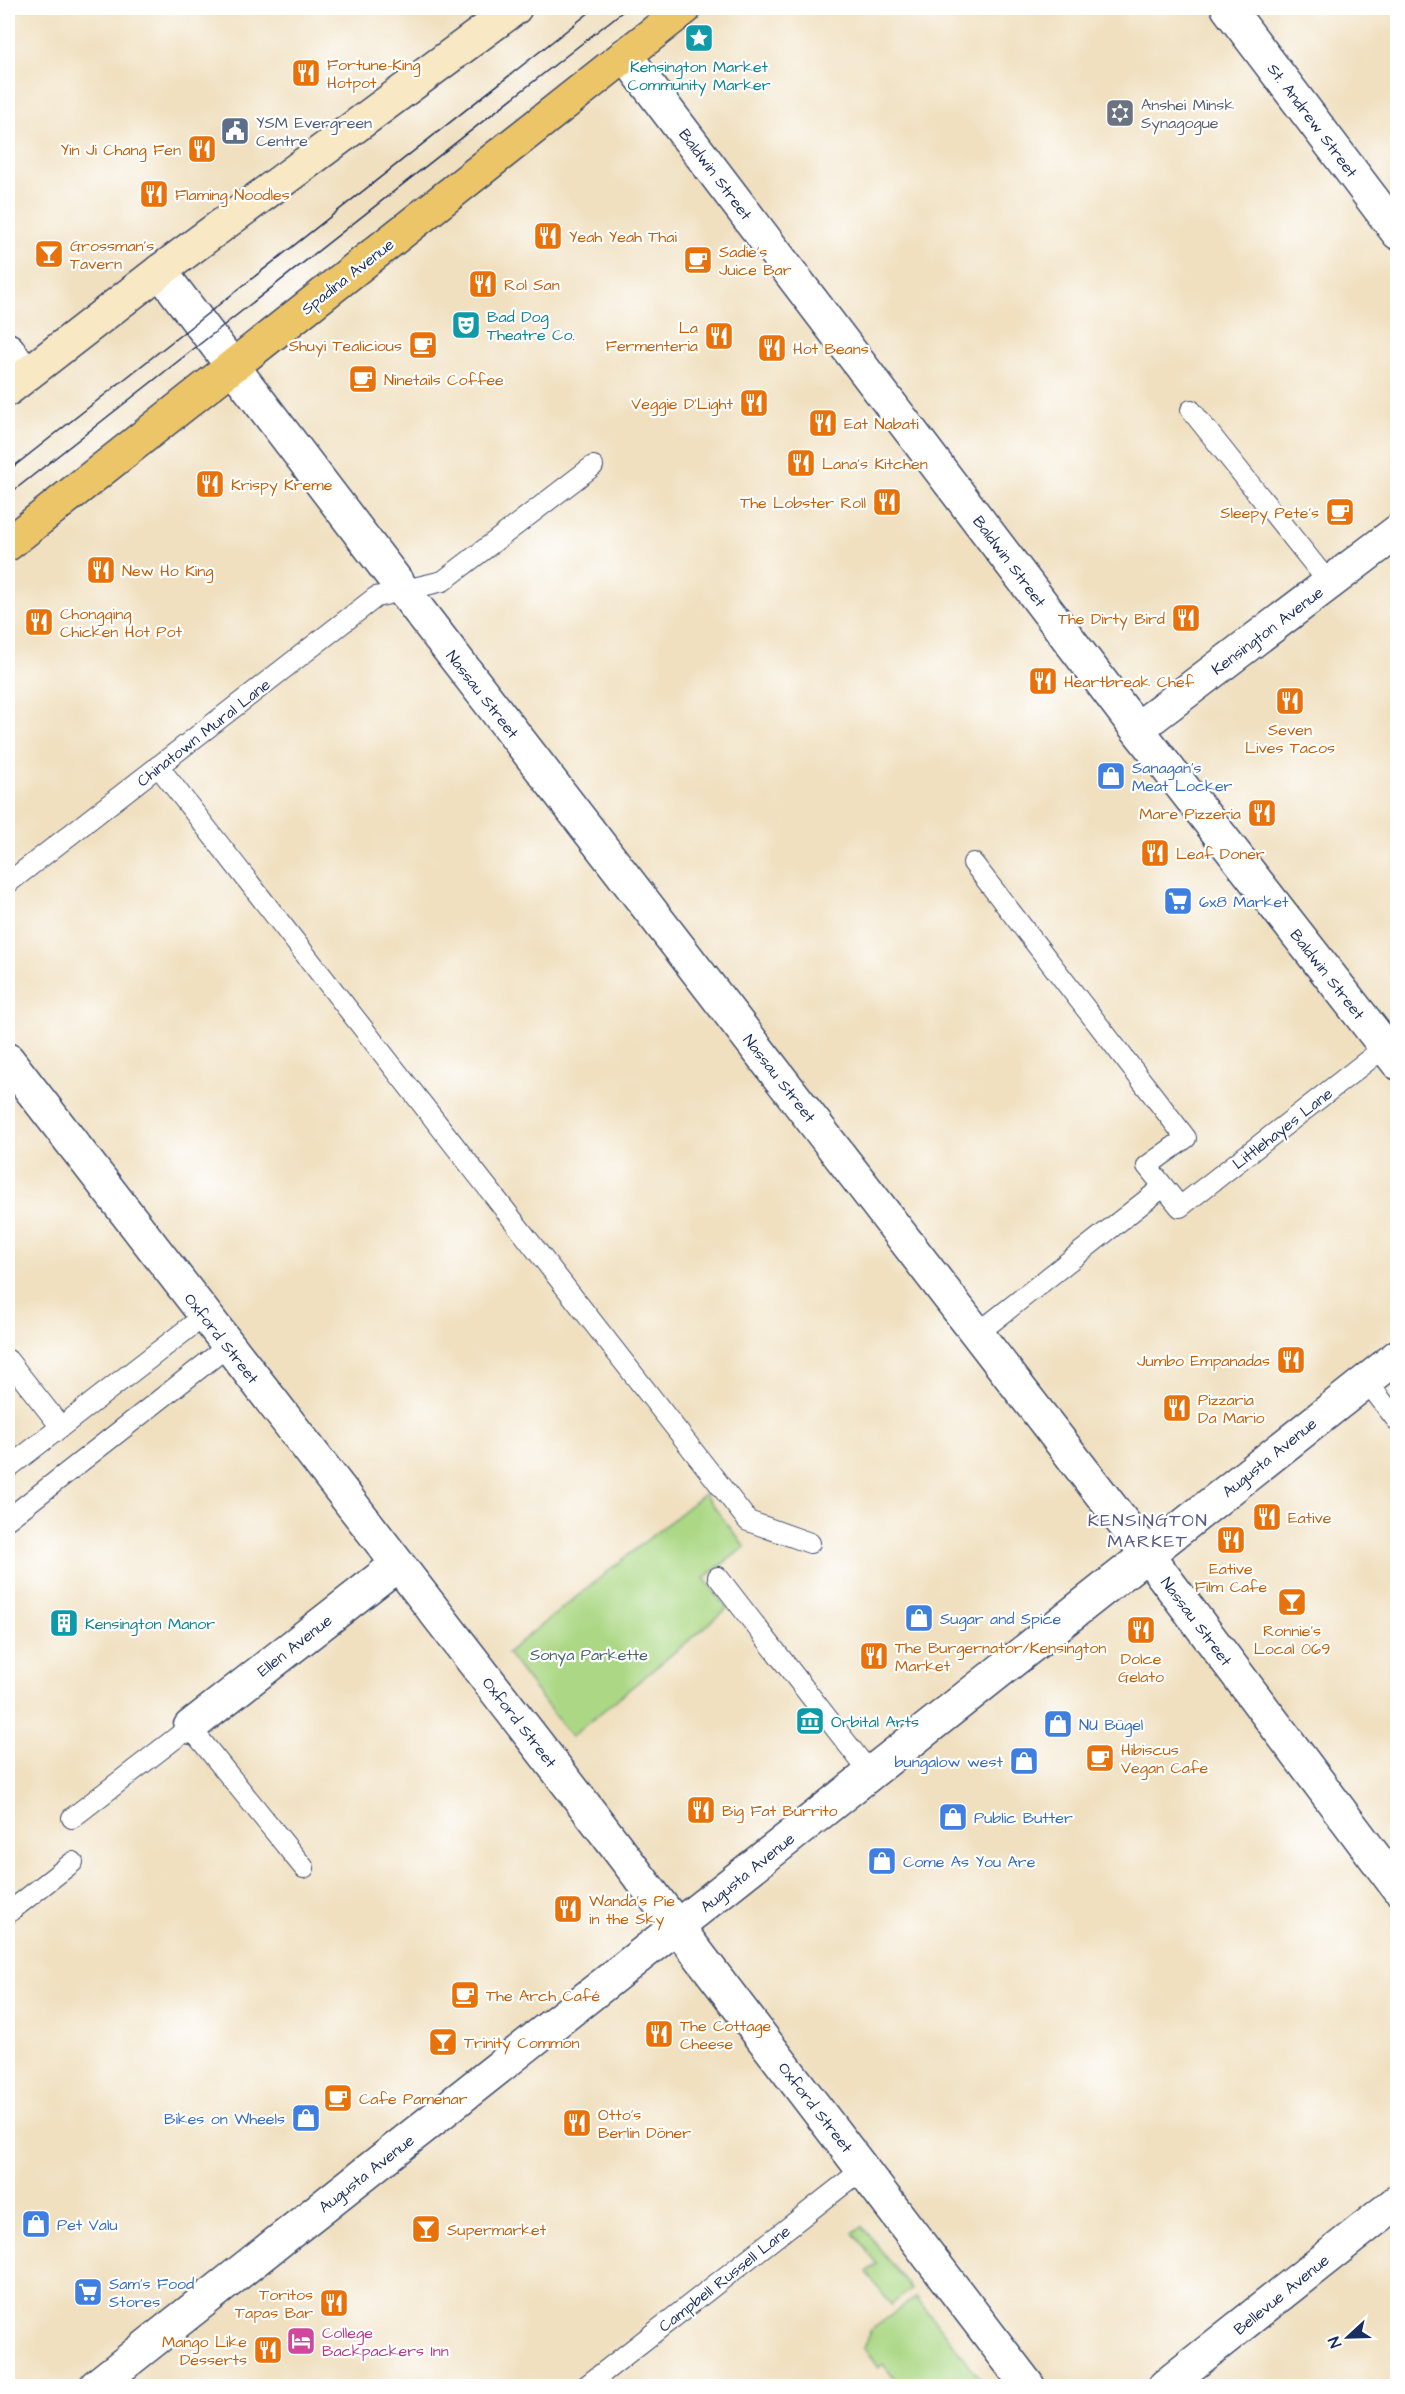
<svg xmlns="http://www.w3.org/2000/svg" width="1405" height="2394" viewBox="0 0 1405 2394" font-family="'Architects Daughter',sans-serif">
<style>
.green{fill:#acd885;stroke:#648472;stroke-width:1.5}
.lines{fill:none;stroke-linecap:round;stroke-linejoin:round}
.lane-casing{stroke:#3b4a6d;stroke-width:22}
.street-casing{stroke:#3b4a6d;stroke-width:36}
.secondary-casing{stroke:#3b4a6d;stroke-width:36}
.primary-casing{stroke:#3b4a6d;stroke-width:36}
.lane{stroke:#fff;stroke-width:20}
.street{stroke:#fff;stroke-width:33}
.secondary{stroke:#f8e8c3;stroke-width:33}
.primary{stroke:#edc569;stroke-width:33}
.tram{stroke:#1b2f5e;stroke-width:1.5}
.labels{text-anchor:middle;stroke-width:4.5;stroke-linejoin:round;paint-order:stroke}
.food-label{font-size:16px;fill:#c56008;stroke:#fff;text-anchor:start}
.culture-label{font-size:16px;fill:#0d838f;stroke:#fff;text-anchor:start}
.worship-label{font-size:16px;fill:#5b616d;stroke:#fff;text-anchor:start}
.street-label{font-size:16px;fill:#1b2f5e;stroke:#fff}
.service-label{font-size:16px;fill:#4e5e75;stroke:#fff;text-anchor:start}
.shop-label{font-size:16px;fill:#366cbe;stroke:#fff;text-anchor:start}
.park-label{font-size:16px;fill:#46626a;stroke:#fff}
.hotel-label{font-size:16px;fill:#b23c85;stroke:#fff;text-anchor:start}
.neighbourhood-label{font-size:18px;letter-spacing:1.5px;fill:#575b88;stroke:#fff}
</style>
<rect width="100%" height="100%" fill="#fff"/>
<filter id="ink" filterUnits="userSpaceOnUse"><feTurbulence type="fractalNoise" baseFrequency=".0167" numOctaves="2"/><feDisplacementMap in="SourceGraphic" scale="12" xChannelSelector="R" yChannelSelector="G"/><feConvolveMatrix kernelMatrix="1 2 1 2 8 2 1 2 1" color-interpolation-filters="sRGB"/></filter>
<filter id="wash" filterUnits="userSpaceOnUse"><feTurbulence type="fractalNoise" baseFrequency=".008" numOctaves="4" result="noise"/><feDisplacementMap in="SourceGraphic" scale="24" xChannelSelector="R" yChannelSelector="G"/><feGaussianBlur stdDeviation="1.35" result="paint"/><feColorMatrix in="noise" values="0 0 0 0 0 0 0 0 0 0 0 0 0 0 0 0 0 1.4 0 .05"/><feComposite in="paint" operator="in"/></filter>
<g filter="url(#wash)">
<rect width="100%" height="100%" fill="#f0e0c0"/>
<!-- green -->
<path class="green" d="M704,1494L745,1547L704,1578L727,1609L571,1737L507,1653Z
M862,2226L911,2289L891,2305L866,2272L877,2264L853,2233Z
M916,2297L986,2386H900L883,2364L878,2368L863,2347L871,2330Z"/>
</g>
<g filter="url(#ink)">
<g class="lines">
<!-- lane casing -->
<g class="lane-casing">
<path id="lane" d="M1191,410L1329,583
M158,766L748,1521L810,1543
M973,863L1186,1138L1147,1166L1180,1207L1385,1047
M8,883L376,597L443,581L593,466
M978,1333L1163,1187
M8,1360L61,1427
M1366,1380L1398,1422
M8,1468L204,1316
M8,1519L228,1346
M718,1577L870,1773
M72,1818L190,1727L304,1868
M8,1913L73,1862
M586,2386L863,2169"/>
</g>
<!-- street casing -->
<g class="street-casing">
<path id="street" d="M1228,8L1398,233
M625,55L1137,729L1398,1063
M160,271L403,590L1128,1529L1398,1888
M8,350L25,375
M1137,729L1398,531
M8,1060L589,1811L1028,2386
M190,1727L398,1564
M96,2386L1398,1356
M1165,2386L1398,2201"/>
</g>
<!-- secondary casing -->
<g class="secondary-casing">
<path id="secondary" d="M8,389L160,271L515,8"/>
</g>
<!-- primary casing -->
<g class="primary-casing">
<path id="primary" d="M8,544L685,8"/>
</g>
<!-- lane -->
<use href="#lane" class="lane"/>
<!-- street -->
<use href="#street" class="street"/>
<!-- secondary -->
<use href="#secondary" class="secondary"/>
<!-- primary -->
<use href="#primary" class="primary"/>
<!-- tram -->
<path class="tram" d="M8,471L595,8
M8,495L627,8"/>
</g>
</g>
<!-- icons -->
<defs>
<g id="sight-square" transform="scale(1.5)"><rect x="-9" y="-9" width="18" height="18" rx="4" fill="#0f9aa8" stroke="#fff"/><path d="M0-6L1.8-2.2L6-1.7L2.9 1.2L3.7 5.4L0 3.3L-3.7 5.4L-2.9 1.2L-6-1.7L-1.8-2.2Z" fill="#fff"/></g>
<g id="restaurant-square" transform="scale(1.5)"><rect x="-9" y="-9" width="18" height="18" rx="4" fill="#e8710a" stroke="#fff"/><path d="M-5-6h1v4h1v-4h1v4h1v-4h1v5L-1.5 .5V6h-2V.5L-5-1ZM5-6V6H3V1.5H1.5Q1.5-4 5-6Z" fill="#fff"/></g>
<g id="synagogue-square" transform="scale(1.5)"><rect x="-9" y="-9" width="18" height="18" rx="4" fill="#6b7280" stroke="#fff"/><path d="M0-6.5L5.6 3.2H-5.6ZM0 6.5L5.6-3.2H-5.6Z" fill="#fff"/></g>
<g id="civic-square" transform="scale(1.5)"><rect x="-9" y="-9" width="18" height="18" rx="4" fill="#5c6f8a" stroke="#fff"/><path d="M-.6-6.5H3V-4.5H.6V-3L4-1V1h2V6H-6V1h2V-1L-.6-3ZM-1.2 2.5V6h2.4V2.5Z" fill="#fff"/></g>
<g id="bar-square" transform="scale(1.5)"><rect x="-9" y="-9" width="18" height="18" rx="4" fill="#e8710a" stroke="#fff"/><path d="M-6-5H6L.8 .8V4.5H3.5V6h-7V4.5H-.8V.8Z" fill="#fff"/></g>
<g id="cafe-square" transform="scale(1.5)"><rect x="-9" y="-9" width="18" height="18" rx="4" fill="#e8710a" stroke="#fff"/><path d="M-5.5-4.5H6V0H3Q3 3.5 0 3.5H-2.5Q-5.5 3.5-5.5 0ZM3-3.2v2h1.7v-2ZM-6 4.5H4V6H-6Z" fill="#fff"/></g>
<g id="theatre-square" transform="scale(1.5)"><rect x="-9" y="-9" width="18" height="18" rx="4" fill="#0f9aa8" stroke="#fff"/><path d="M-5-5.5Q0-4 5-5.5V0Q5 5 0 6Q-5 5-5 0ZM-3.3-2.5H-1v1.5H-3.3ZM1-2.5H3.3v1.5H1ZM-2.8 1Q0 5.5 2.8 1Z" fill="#fff"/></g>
<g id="shop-square" transform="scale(1.5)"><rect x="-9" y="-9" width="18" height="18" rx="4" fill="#3f7fe0" stroke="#fff"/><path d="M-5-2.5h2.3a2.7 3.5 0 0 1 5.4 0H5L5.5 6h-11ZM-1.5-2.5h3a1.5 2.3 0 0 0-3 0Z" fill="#fff"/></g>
<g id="supermarket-square" transform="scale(1.5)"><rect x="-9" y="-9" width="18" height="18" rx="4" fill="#3f7fe0" stroke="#fff"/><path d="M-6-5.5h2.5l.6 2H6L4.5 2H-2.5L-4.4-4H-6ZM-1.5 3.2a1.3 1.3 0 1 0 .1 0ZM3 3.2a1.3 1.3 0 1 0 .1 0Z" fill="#fff"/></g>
<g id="building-square" transform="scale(1.5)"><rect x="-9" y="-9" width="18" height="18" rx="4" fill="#0f9aa8" stroke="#fff"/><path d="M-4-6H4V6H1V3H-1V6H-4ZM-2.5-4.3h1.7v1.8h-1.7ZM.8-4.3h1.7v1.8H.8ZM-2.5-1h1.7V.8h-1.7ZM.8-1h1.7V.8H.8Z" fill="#fff"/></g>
<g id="museum-square" transform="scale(1.5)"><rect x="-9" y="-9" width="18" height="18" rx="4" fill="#0f9aa8" stroke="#fff"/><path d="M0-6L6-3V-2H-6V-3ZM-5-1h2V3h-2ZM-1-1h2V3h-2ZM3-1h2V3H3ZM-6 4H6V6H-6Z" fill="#fff"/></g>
<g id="hotel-square" transform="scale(1.5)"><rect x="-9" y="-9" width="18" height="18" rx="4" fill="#d1479c" stroke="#fff"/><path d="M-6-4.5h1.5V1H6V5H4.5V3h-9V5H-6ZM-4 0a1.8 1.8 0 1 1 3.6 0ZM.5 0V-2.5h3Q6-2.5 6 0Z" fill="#fff"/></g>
</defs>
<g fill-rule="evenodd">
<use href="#sight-square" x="699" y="38"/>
<use href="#restaurant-square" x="306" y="73"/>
<use href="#synagogue-square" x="1120" y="113"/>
<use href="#civic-square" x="235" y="131"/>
<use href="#restaurant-square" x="202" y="149"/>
<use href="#restaurant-square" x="154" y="194"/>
<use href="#restaurant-square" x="548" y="236"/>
<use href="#bar-square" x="49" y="254"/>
<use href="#cafe-square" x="698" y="260"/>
<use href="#restaurant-square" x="483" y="284"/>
<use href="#theatre-square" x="466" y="325"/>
<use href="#restaurant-square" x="719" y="336"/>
<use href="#cafe-square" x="423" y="345"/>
<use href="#restaurant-square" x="772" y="348"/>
<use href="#cafe-square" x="363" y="379"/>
<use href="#restaurant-square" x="754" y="403"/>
<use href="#restaurant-square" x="823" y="423"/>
<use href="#restaurant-square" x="801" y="463"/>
<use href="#restaurant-square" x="210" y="484"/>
<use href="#restaurant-square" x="887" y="502"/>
<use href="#cafe-square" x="1340" y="512"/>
<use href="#restaurant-square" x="101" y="570"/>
<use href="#restaurant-square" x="1186" y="618"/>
<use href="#restaurant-square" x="39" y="622"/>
<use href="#restaurant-square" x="1043" y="681"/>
<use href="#restaurant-square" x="1290" y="701"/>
<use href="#shop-square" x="1111" y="776"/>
<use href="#restaurant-square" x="1262" y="813"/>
<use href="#restaurant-square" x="1155" y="853"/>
<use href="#supermarket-square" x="1178" y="901"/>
<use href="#restaurant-square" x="1291" y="1360"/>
<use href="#restaurant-square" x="1177" y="1408"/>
<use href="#restaurant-square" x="1267" y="1517"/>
<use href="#restaurant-square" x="1231" y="1540"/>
<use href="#bar-square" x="1292" y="1602"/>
<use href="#shop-square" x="919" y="1618"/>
<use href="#building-square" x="64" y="1623"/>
<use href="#restaurant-square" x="1141" y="1630"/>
<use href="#restaurant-square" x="874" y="1656"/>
<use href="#museum-square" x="810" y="1721"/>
<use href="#shop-square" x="1058" y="1724"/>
<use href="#cafe-square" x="1100" y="1758"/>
<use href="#shop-square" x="1024" y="1761"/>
<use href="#restaurant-square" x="701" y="1810"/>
<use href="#shop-square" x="953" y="1817"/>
<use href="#shop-square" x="882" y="1861"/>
<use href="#restaurant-square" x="568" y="1909"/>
<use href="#cafe-square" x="465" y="1995"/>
<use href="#restaurant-square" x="659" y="2034"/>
<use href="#bar-square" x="443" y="2042"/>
<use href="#cafe-square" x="338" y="2098"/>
<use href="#shop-square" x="306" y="2118"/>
<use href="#restaurant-square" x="577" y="2123"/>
<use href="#shop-square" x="36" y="2224"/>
<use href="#bar-square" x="426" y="2229"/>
<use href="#supermarket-square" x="88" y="2292"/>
<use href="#restaurant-square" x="334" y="2303"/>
<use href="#hotel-square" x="301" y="2341"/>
<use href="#restaurant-square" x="268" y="2350"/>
</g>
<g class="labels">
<!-- food labels -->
<g class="food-label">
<text x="327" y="70">Fortune-King<tspan x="327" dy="18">Hotpot</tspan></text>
<text x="181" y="155" text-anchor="end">Yin Ji Chang Fen</text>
<text x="175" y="200">Flaming Noodles</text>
<text x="569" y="242">Yeah Yeah Thai</text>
<text x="70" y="251">Grossman's<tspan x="70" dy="18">Tavern</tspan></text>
<text x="719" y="257">Sadie's<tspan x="719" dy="18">Juice Bar</tspan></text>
<text x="504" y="290">Rol San</text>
<text x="698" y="333" text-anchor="end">La<tspan x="698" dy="18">Fermenteria</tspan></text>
<text x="402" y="351" text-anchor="end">Shuyi Tealicious</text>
<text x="793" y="354">Hot Beans</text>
<text x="384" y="385">Ninetails Coffee</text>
<text x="733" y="409" text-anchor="end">Veggie D'Light</text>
<text x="844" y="429">Eat Nabati</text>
<text x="822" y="469">Lana's Kitchen</text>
<text x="231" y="490">Krispy Kreme</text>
<text x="866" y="508" text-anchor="end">The Lobster Roll</text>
<text x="1319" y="518" text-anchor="end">Sleepy Pete's</text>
<text x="122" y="576">New Ho King</text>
<text x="60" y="619">Chongqing<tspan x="60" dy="18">Chicken Hot Pot</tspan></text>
<text x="1165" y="624" text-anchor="end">The Dirty Bird</text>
<text x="1064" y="687">Heartbreak Chef</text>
<text x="1290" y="735" text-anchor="middle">Seven<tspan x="1290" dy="18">Lives Tacos</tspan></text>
<text x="1241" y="819" text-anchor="end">Mare Pizzeria</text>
<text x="1176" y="859">Leaf Doner</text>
<text x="1270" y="1366" text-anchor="end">Jumbo Empanadas</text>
<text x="1198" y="1405">Pizzaria<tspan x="1198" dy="18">Da Mario</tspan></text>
<text x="1288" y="1523">Eative</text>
<text x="1231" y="1574" text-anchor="middle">Eative<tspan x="1231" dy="18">Film Cafe</tspan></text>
<text x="1292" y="1636" text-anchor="middle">Ronnie's<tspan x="1292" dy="18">Local 069</tspan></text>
<text x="895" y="1653">The Burgernator/Kensington<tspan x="895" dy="18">Market</tspan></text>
<text x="1141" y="1664" text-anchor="middle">Dolce<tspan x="1141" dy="18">Gelato</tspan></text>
<text x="1121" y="1755">Hibiscus<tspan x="1121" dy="18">Vegan Cafe</tspan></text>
<text x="722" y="1816">Big Fat Burrito</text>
<text x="589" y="1906">Wanda's Pie<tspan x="589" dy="18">in the Sky</tspan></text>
<text x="486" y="2001">The Arch Café</text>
<text x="680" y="2031">The Cottage<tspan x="680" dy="18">Cheese</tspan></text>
<text x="464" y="2048">Trinity Common</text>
<text x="359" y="2104">Cafe Pamenar</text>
<text x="598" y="2120">Otto's<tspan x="598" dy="18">Berlin Döner</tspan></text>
<text x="447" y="2235">Supermarket</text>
<text x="313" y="2300" text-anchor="end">Toritos<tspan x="313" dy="18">Tapas Bar</tspan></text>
<text x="247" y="2347" text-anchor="end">Mango Like<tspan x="247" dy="18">Desserts</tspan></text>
</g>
<!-- culture labels -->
<g class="culture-label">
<text x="699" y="72" text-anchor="middle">Kensington Market<tspan x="699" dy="18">Community Marker</tspan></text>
<text x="487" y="322">Bad Dog<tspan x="487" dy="18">Theatre Co.</tspan></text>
<text x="85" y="1629">Kensington Manor</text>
<text x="831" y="1727">Orbital Arts</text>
</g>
<!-- worship labels -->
<g class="worship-label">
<text x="1141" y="110">Anshei Minsk<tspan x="1141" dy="18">Synagogue</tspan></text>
</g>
<!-- street labels -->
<g class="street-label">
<text transform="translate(1313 120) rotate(53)" y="6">St. Andrew Street</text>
<text transform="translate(716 174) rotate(53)" y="6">Baldwin Street</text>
<text transform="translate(347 276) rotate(-38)" y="6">Spadina Avenue</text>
<text transform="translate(1010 561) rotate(53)" y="6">Baldwin Street</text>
<text transform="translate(1267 630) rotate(-37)" y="6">Kensington Avenue</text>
<text transform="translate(483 694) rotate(52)" y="6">Nassau Street</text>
<text transform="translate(203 732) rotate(-38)" y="6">Chinatown Mural Lane</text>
<text transform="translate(1328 974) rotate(52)" y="6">Baldwin Street</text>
<text transform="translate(780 1078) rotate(52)" y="6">Nassau Street</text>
<text transform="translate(1282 1128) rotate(-38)" y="6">Littlehayes Lane</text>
<text transform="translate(222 1338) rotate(52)" y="6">Oxford Street</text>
<text transform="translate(1269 1457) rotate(-39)" y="6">Augusta Avenue</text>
<text transform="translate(1197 1621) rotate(53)" y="6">Nassau Street</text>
<text transform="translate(294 1645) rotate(-38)" y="6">Ellen Avenue</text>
<text transform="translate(520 1722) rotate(52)" y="6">Oxford Street</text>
<text transform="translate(747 1872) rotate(-39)" y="6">Augusta Avenue</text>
<text transform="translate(816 2107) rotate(52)" y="6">Oxford Street</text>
<text transform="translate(366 2173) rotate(-38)" y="6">Augusta Avenue</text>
<text transform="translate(724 2278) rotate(-38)" y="6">Campbell Russell Lane</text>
<text transform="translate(1281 2294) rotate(-39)" y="6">Bellevue Avenue</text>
</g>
<!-- service labels -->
<g class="service-label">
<text x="256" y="128">YSM Evergreen<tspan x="256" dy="18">Centre</tspan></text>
</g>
<!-- shop labels -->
<g class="shop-label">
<text x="1132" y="773">Sanagan's<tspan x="1132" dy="18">Meat Locker</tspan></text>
<text x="1199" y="907">6x8 Market</text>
<text x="940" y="1624">Sugar and Spice</text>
<text x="1079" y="1730">NU Bügel</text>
<text x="1003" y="1767" text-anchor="end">bungalow west</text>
<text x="974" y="1823">Public Butter</text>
<text x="903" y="1867">Come As You Are</text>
<text x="285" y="2124" text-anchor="end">Bikes on Wheels</text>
<text x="57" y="2230">Pet Valu</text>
<text x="109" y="2289">Sam's Food<tspan x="109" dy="18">Stores</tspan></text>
</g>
<!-- park labels -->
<g class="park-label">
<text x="589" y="1660">Sonya Parkette</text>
</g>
<!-- hotel labels -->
<g class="hotel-label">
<text x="322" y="2338">College<tspan x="322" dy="18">Backpackers Inn</tspan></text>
</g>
<!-- neighbourhood labels -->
<g class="neighbourhood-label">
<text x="1148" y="1526">KENSINGTON<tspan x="1148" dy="21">MARKET</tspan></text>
</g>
</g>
<!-- margin -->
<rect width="1405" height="2394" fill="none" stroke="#fff" stroke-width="30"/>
<!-- north arrow -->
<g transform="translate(1348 2337) rotate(248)" stroke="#ffffff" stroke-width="4.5" paint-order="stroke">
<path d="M0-4.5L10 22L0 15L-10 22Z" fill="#1b2f5e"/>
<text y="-9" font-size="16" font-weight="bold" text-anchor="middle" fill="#1b2f5e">N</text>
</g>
</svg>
